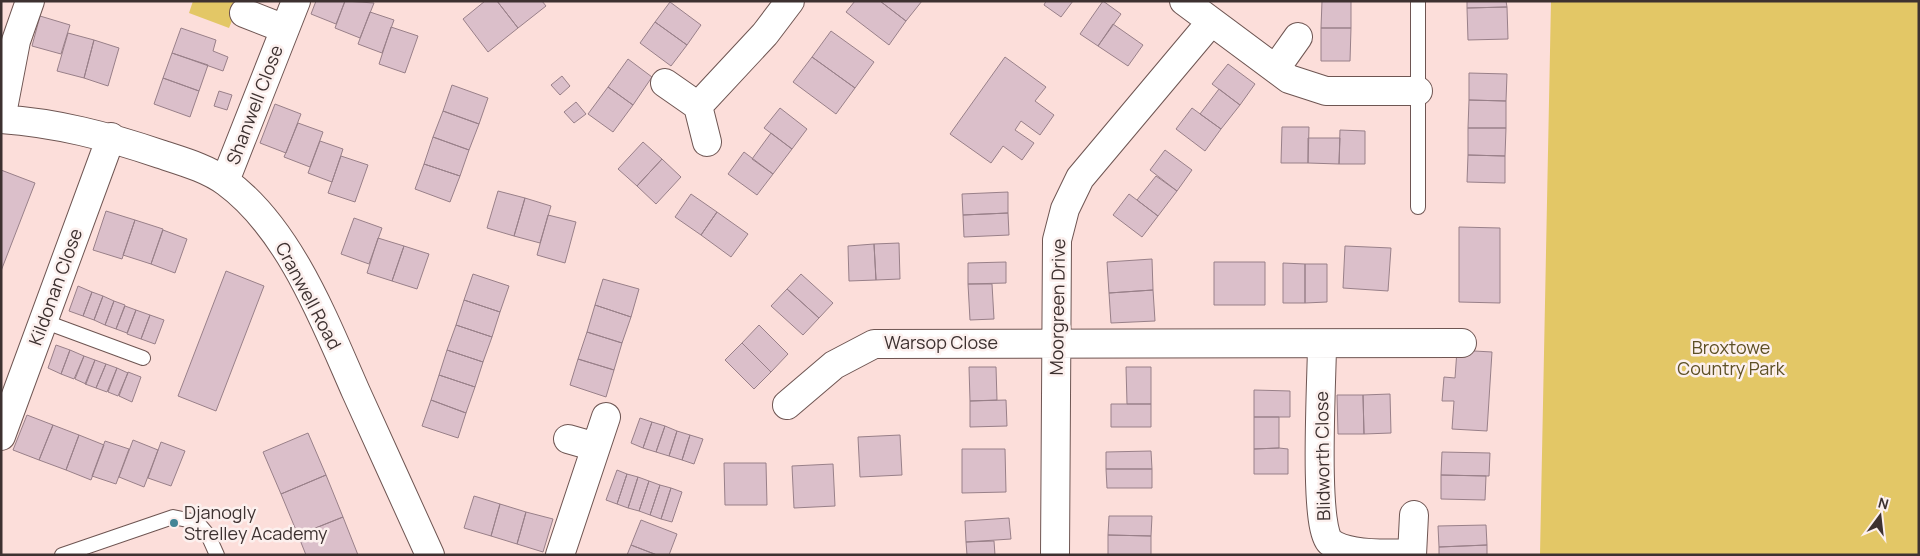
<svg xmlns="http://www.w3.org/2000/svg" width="1920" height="556" viewBox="0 0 1920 556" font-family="Manrope,sans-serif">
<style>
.green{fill:#e3c766}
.building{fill:#dbbfca;stroke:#998089}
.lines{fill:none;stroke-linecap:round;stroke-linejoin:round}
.lane-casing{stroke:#6e5552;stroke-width:16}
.street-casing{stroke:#6e5552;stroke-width:30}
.lane{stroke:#fff;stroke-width:14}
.street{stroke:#fff;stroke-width:28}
.poi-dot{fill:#438596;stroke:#fcf0ee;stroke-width:2}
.labels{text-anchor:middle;stroke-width:5;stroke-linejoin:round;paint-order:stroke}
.street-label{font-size:18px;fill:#3d3130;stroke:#fcf0ee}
.park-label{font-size:18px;fill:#5d5025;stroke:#fcf0ee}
.poi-label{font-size:18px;fill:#3d3130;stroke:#fcf0ee;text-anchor:start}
</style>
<rect width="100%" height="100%" fill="#fcdeda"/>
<!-- green -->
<path class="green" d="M193,1H240L229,28L189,13Z
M1551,1H1919V555H1540Z"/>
<!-- building -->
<path class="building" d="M316,1H345L336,24L311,14Z
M345,1L374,3L360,38L335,28Z
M485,1H497L518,28L488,52L463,19Z
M497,1H542L546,6L518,28Z
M855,1H880L906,21L889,45L846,12Z
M880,1H922L906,21Z
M1046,1H1073L1061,17L1044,5Z
M1103,1L1121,14L1098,46L1080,34Z
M1322,1H1351V28H1321Z
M1467,1H1506L1507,7L1467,8Z
M670,2L701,25L687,45L655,22Z
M1507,7L1508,39L1468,40L1467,8Z
M370,12L394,20L382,53L358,44Z
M40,16L70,25L61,54L32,46Z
M655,22L687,45L671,66L640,43Z
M1113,24L1143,45L1128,66L1098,46Z
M391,27L418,36L405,73L379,64Z
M181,28L216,40L213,51L228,57L223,71L172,53Z
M1321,28H1351L1350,61H1321Z
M831,31L874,62L855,88L812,57Z
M68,33L94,40L84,78L57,71Z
M94,40L119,48L108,86L84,78Z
M172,53L208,65L199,91L163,78Z
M812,57L855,88L836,114L793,82Z
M1005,57L1046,87L1035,101L1054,115L1040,135L1021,121L1015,130L1034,143L1022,160L1003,146L991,163L950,134Z
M628,59L652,77L633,105L608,87Z
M1228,64L1255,84L1240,105L1212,84Z
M1469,73L1507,74L1506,101L1469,100Z
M562,76L570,86L560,95L551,85Z
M163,78L199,91L190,117L154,104Z
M452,85L488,98L479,124L443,111Z
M608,87L633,105L613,132L588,114Z
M1219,89L1240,105L1221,129L1200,114Z
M219,91L232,95L227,110L214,106Z
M1469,100L1506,101V128H1468Z
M576,102L586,114L574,123L564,112Z
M275,104L301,114L286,153L260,143Z
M780,108L807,129L792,149L764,128Z
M1192,108L1221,129L1205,151L1176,129Z
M443,111L479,124L469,150L433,137Z
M298,123L323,132L310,167L284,157Z
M1282,127H1309L1308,163H1281Z
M1468,128H1506L1505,156L1468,155Z
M1340,130L1365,131V164H1339Z
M771,133L792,149L773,174L752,159Z
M433,137L469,150L460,176L424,164Z
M1308,138H1340L1339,164L1308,163Z
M320,141L343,149L332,182L308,173Z
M643,142L662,159L637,186L618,169Z
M1165,150L1192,170L1177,191L1150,170Z
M744,152L773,174L757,195L728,174Z
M1468,155L1505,156V183L1467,182Z
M341,156L368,165L355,202L328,193Z
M662,159L681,177L656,204L637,186Z
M424,164L460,176L450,202L415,189Z
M1,170L35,183L1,271Z
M1156,176L1177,191L1158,216L1137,200Z
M498,191L525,198L514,236L487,228Z
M1008,192V213L963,215L962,194Z
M691,194L717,212L701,235L675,217Z
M1129,194L1158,216L1142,237L1113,215Z
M525,198L551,206L540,243L514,236Z
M106,211L135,220L122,259L93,250Z
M717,212L748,234L731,257L701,235Z
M1008,213L1009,235L964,237L963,215Z
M548,215L576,222L565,263L537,255Z
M354,218L382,228L369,264L341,254Z
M135,220L163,229L151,264L123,255Z
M1459,227L1500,228V303L1459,302Z
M163,230L187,239L175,273L151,264Z
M378,238L404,246L392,281L367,273Z
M899,243L900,279L876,280L874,244Z
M874,244L876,280L849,281L848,246Z
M404,246L429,254L417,289L392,281Z
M1345,246L1391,248L1388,291L1343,288Z
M1152,259L1153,290L1109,293L1107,262Z
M1006,262V283L968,284V263Z
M1214,262H1265V305H1214Z
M1283,263L1305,264V303H1283Z
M1305,264H1327V302L1305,303Z
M226,271L264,286L216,411L178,396Z
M473,274L509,286L500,312L464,300Z
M801,274L833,303L819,318L787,289Z
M603,279L639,289L631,317L595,305Z
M968,284H992L994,319L970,320Z
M78,286L92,292L83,316L69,311Z
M787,289L819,318L803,335L771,306Z
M1153,290L1155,321L1111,323L1109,293Z
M92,292L103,296L94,320L83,316Z
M103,296L114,301L105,325L94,320Z
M464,300L500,312L492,337L456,325Z
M114,301L125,305L116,329L105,325Z
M595,305L631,317L622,343L587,332Z
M125,306L136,310L127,333L116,329Z
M136,310L150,315L141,339L127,334Z
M150,315L164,320L155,344L141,339Z
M456,325L492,337L483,362L447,350Z
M759,325L788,354L771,372L742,343Z
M587,332L622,343L614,370L578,359Z
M742,343L771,372L754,389L725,360Z
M56,345L70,350L61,374L48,368Z
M70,350L84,356L74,379L61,374Z
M447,350L483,362L475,387L439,375Z
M1457,350L1492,352L1487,431L1452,429L1454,401H1442L1444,377L1455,378Z
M84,356L95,360L86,384L75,379Z
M578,359L614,370L606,397L570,385Z
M95,360L106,364L96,388L85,384Z
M106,364L117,368L107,392L96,388Z
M969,367H996L997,400L970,401Z
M1126,367H1151V404H1127Z
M117,368L128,373L118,396L108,392Z
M128,372L141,377L132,402L119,396Z
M439,375L475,387L466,413L431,400Z
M1254,390L1290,391V417H1254Z
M1390,394L1391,433L1364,434L1363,395Z
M1337,395H1363L1364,434H1338Z
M431,400L466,413L458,438L422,426Z
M1006,400L1007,426L970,427V401Z
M1111,404H1151V427H1111Z
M27,415L53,425L39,460L13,450Z
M1254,417H1279V448L1254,449Z
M640,418L652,422L643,448L631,443Z
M652,422L665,426L656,452L643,448Z
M53,425L79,435L66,470L39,460Z
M665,426L677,431L669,456L656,452Z
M677,431L690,435L682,460L669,456Z
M308,433L326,475L281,494L263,452Z
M79,435L104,445L91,480L66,470Z
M690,435L703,439L694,464L682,460Z
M900,435L902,475L860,477L858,437Z
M133,440L158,450L144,487L119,477Z
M105,441L129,449L116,484L92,476Z
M161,442L185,451L171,486L148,478Z
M1279,448L1288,449V474H1254V449Z
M962,449H1005L1006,492L962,493Z
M1151,451L1152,469H1106V452Z
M1442,452L1490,453L1489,476L1441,475Z
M724,463H766L767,505H725Z
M833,464L835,506L794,508L792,466Z
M1106,469H1152V488H1107Z
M617,470L627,474L617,504L606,500Z
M627,474L638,477L628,508L617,504Z
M326,475L343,517L298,535L281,494Z
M1441,475L1486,476L1485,500L1441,499Z
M638,477L649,481L639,511L628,508Z
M649,481L660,485L650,515L639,511Z
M660,485L671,488L661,519L650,515Z
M671,488L682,492L672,522L661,519Z
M474,496L500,504L491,536L464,528Z
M500,504L526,512L517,544L491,536Z
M526,512L553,519L543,552L517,544Z
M1109,516H1152L1151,536L1108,535Z
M343,517L358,555H306L298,535Z
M1009,518L1011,539L966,542L965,521Z
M641,520L677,534L669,555H657L631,545Z
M1486,525L1487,545L1439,547L1438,526Z
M1108,535L1151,536V555H1108Z
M994,541L995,555H967L966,542Z
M631,545L657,555H627Z
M1487,545V555H1439V547Z"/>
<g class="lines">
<!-- lane casing -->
<g class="lane-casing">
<path id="lane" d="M1418,207V1
M43,321L143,358
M62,555L173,517L197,522L208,535L217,555"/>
</g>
<!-- street casing -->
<g class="street-casing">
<path id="street" d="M1184,1L1289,79L1326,91H1418
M244,13L285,29
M1276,68L1298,37
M665,83L698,106L707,142
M698,106L765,34L790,1
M1,119C57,123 107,136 160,154C181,161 207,168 226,182C290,229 325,322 356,392C381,446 405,501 430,555
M1,119L16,41L30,1
M225,181L296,1
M1322,345C1322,375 1313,527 1330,542C1348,556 1390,554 1412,553
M787,405L834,365L874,344L1462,343
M1,436L111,137
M568,439L596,447
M560,555L606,417
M1055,555L1057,240L1065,209L1080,178L1211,22
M1412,555L1414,515"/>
</g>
<!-- lane -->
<use href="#lane" class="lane"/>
<!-- street -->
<use href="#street" class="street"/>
</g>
<!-- markers -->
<circle class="poi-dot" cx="174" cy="523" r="5"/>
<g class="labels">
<!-- street labels -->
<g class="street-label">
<text transform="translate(255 105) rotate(-69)" y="6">Shanwell Close</text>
<text transform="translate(56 287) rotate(-70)" y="6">Kildonan Close</text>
<text transform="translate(308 296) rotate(62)" y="6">Cranwell Road</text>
<text transform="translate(1058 307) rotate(-89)" y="6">Moorgreen Drive</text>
<text x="941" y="349">Warsop Close</text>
<text transform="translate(1323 456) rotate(-91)" y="6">Blidworth Close</text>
</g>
<!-- park labels -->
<g class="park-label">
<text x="1731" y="354">Broxtowe<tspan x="1731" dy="21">Country Park</tspan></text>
</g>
<!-- poi labels -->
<g class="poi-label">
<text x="184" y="519">Djanogly<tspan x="184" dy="21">Strelley Academy</tspan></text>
</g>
</g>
<!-- border -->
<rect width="1920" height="556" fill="none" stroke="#3d3130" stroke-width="5"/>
<!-- north arrow -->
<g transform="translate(1880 516) rotate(15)" stroke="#fcf0ee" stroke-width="4" paint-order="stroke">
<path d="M0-4L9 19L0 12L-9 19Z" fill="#3d3130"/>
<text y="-8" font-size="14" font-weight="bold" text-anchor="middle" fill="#3d3130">N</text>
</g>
</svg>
